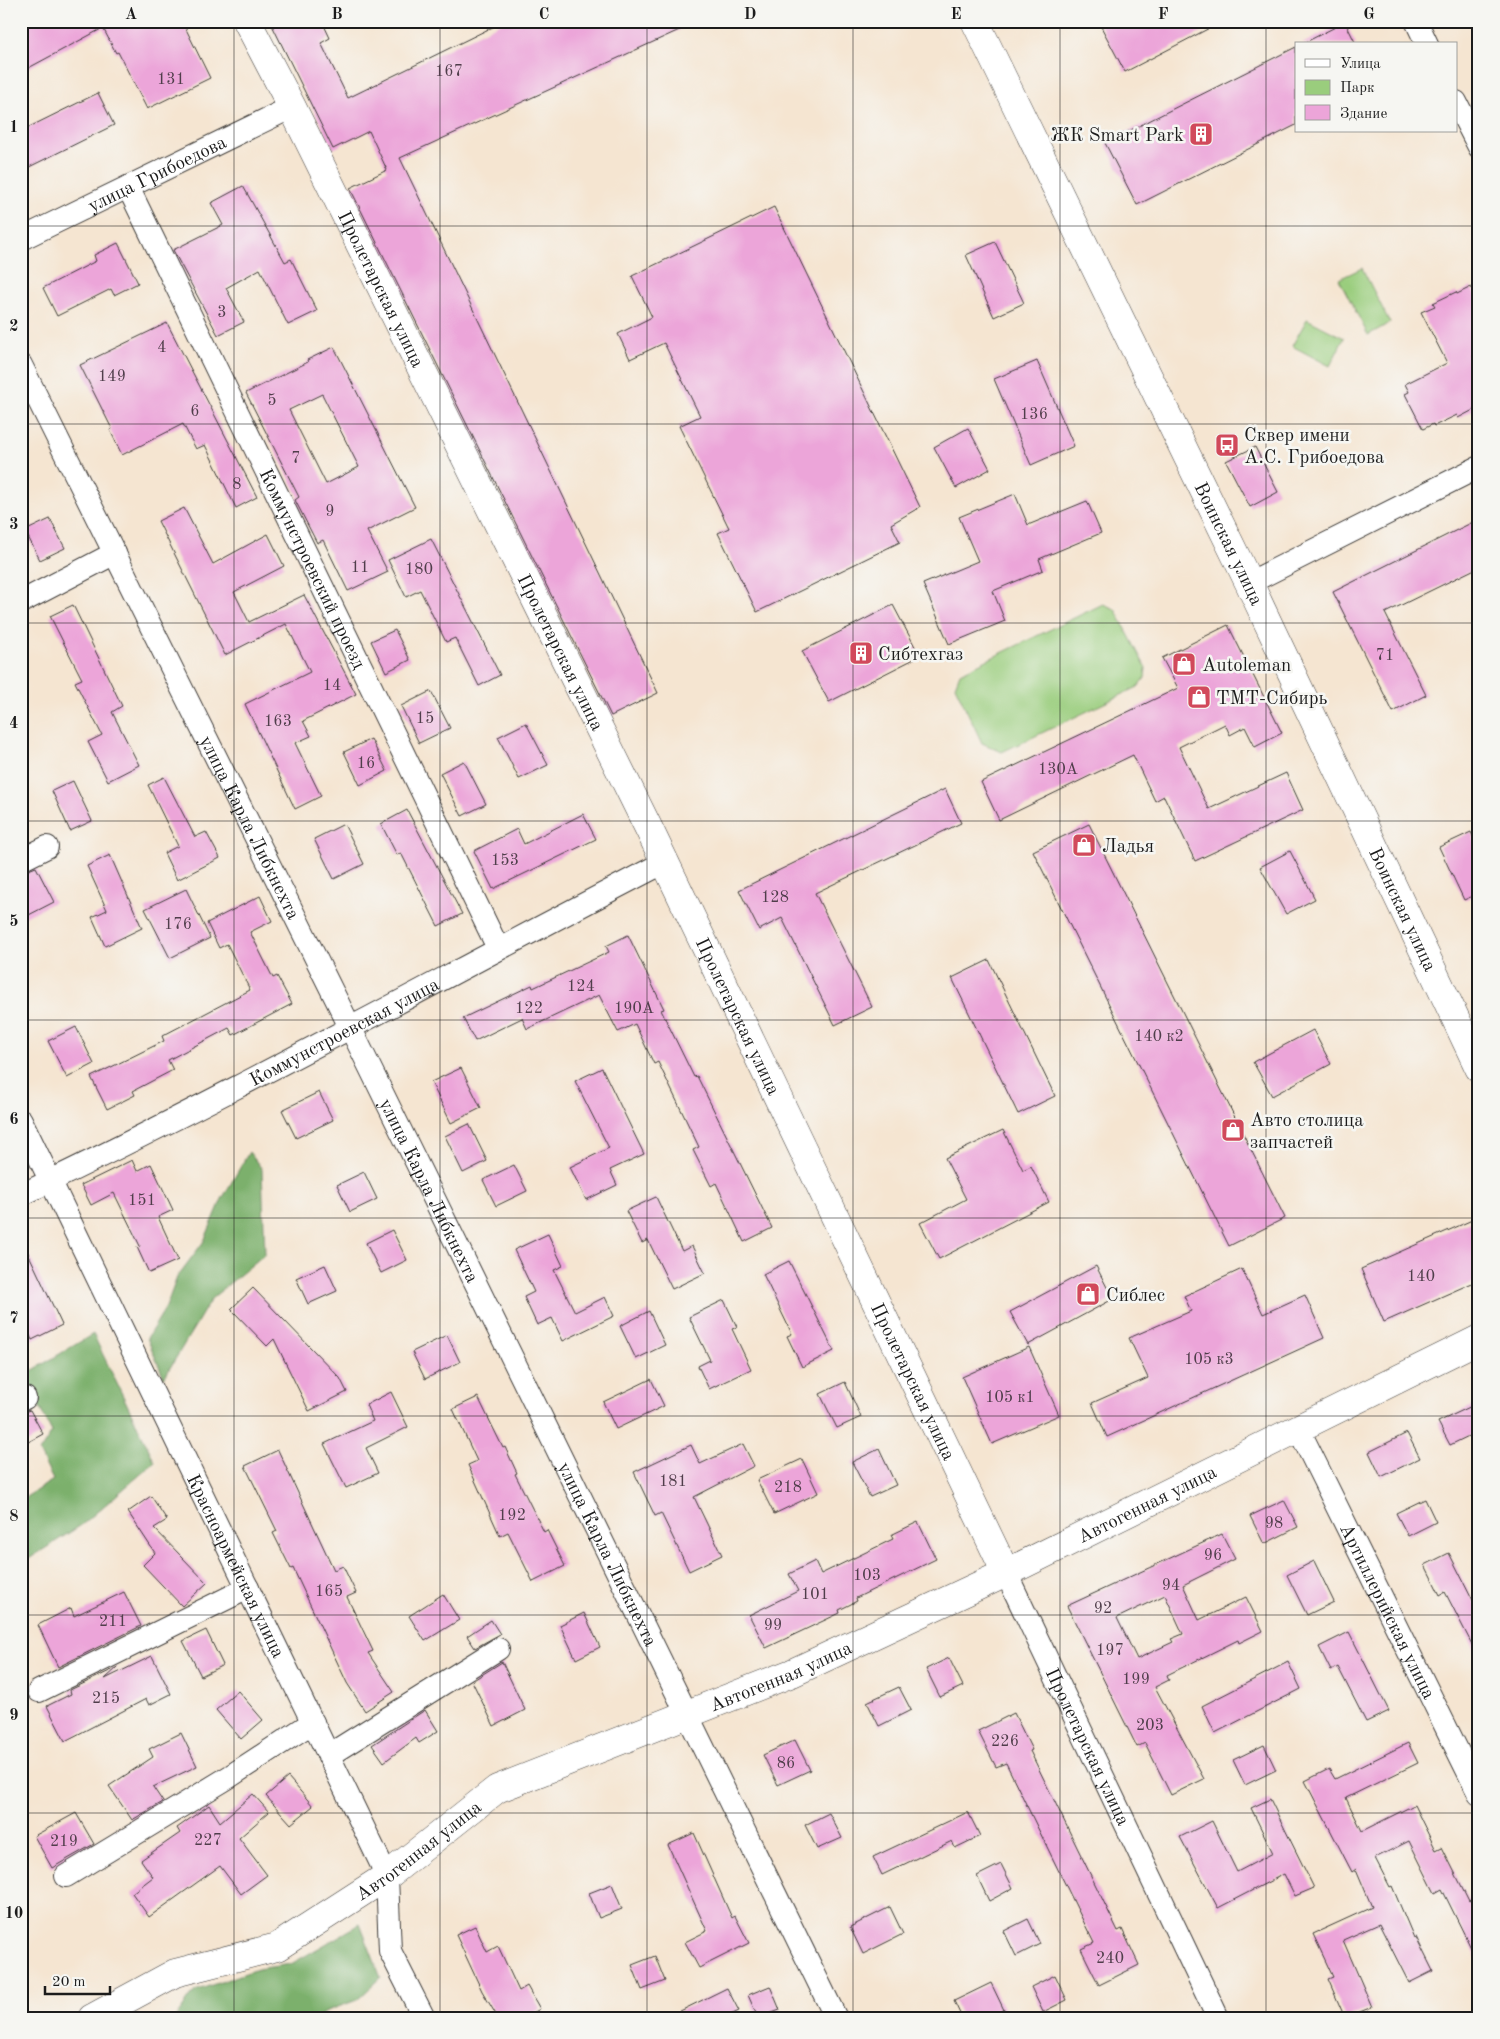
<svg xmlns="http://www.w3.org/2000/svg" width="1500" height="2039" viewBox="0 0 1500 2039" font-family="'Old Standard TT',serif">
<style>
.green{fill:#9acd7d;stroke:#5b744c}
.forest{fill:#7bb06c;stroke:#4c6644}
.building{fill:#eca5d9;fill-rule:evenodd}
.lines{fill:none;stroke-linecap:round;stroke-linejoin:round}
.street-casing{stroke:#3d3a37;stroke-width:24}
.secondary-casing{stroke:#3d3a37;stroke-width:29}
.street{stroke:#fff;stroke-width:22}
.secondary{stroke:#fff;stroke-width:28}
.grid{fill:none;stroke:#1c1c1c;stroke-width:1;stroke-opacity:0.55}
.labels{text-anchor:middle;stroke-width:5;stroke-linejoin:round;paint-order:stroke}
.number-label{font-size:16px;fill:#503e4b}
.poi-label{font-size:19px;fill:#1c1c1c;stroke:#f6f6f2;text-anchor:start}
.street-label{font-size:19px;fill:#1c1c1c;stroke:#f6f6f2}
.neatline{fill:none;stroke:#1c1c1c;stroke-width:2}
.grid-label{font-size:16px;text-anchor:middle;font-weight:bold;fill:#1c1c1c}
</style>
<rect width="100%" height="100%" fill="#f6f6f2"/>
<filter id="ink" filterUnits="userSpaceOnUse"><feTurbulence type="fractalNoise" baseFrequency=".02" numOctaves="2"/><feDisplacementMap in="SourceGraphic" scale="10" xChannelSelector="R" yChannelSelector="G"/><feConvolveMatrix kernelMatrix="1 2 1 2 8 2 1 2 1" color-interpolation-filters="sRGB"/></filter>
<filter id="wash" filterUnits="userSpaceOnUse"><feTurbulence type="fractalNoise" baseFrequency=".0096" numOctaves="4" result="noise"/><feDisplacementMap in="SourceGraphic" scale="20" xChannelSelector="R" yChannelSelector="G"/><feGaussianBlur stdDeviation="1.12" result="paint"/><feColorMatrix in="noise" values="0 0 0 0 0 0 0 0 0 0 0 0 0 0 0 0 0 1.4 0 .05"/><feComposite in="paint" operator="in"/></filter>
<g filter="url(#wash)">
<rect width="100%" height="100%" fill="#f5e5d1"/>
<!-- green -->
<path class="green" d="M1362,268L1390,323L1368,335L1339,279Z
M1307,319L1344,338L1330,366L1292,346Z
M1103,604L1115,609L1146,668L1145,678L1138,687L1002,752L982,743L955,686L960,673Z"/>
<!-- forest -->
<path class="forest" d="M249,1152L262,1169L265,1254L211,1299L164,1378L147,1338L166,1307L177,1277L204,1241L222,1199Z
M93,1334L155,1462L83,1524L21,1564V1500L53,1480L39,1452L52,1432L23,1376Z
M360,1924L381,1978L357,2000L327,2011L319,2018H175L195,1991L257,1969L291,1964Z"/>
<g id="blocks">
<!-- building -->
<path class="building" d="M21,21H182L210,78L147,109L118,52L116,53L103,28L21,72Z
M270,21H322L330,38L321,43L348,98L505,21H699L400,158L658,693L611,716L350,188L387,170L369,131L333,149Z
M1098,21H1223L1125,72Z
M1345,22L1356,44H1302Z
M1296,47V125L1137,205L1105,143Z
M98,93L114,125L21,171V131Z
M243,186L285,262L291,259L317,311L288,325L260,269L226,288L244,322L218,335L173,250L223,225L211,203Z
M774,207L920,507L891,524L900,542L757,612L718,533L729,528L679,426L700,416L664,343L630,359L618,334L652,317L632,276Z
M995,242L1024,303L994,317L966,255Z
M118,243L138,283L114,295L111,289L57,316L43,288L96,261L94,255Z
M1471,287L1479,303V352L1473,356L1479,368V407L1458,418L1457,415L1434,426L1433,424L1423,429L1405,394L1409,392L1405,384L1447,363L1421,312L1435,306L1433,303L1456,292L1457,294Z
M167,323L257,497L236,508L205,445L196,449L183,424L122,455L110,430L112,429L80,365Z
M334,347L415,507L367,531L388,572L348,591L323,540L317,543L295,500L299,497L246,393L308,362L307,360ZM322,394L359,467L326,484L289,410Z
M1037,361L1074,446L1031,465L994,379Z
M968,428L990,469L956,488L934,447Z
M1255,447L1278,492L1250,507L1226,461Z
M1015,494L1028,525L1087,501L1101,533L1039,559L1043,570L993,591L1005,621L949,644L923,584L978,561L959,517Z
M184,508L213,564L268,534L284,566L234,592L249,622L304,595L356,694L303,721L311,736L295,743L321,796L295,809L245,704L310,672L286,624L225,655L158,521Z
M50,519L65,548L40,560L25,531Z
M1479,519V567L1385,613L1426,695L1393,712L1333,592Z
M431,539L500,675L479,686L455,638L446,642L420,590L406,597L388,560Z
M73,605L122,706L112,712L139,765L108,781L88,742L102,735L75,682L82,679L50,616Z
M893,605L920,656L829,702L802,651Z
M1228,625L1282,733L1255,747L1245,727L1230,735L1225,724L1179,747L1209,809L1286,773L1303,810L1195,861L1164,796L1155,801L1133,755L999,820L981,782L1178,688L1162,658Z
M395,630L410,660L386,672L371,641Z
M431,691L450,728L419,743L401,706Z
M526,723L548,765L519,779L498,737Z
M371,739L387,771L360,785L344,752Z
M464,761L486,804L462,816L440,773Z
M164,777L195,837L206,832L220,858L177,880L164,853L178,846L148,785Z
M73,781L92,821L70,831L52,791Z
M945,789L961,823L815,893L872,1007L835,1025L782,918L759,930L739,890Z
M407,810L462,914L438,926L401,853L397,855L381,824Z
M583,814L596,839L493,889L474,851L517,829L524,844Z
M344,824L364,864L334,879L314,839Z
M1089,824L1285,1218L1229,1246L1033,851Z
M1471,832L1479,849V893L1464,900L1439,847Z
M1290,851L1315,899L1286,914L1260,867Z
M110,855L142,928L105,946L92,917L107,910L87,866Z
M36,867L54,902L21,919V873Z
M186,889L210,938L170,958L145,909Z
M260,896L272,921L250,932L273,978L277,976L292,1004L233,1035L229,1028L168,1060L173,1070L133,1091L135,1095L107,1109L91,1077L164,1041L162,1036L250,990L227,944L219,948L207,923Z
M628,935L664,1009L661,1010L694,1077L697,1076L772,1228L744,1242L716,1183L711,1186L693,1150L699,1147L658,1062L654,1064L635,1024L618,1032L599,995L527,1029L522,1018L475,1041L463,1018L532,985L533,988L609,952L606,946Z
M989,960L1055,1096L1018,1114L952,978Z
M76,1027L94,1064L67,1078L48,1041Z
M1313,1030L1331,1064L1272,1096L1253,1062Z
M461,1068L481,1108L451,1123L431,1082Z
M602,1068L644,1154L610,1170L617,1185L586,1200L570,1167L609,1148L575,1081Z
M319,1092L333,1120L296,1138L282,1110Z
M469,1124L487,1161L463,1173L445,1136Z
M1003,1130L1023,1170L1031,1166L1049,1202L939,1259L920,1223L966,1199L945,1158Z
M132,1160L137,1171L151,1164L173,1210L158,1217L178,1260L149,1273L137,1247L140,1246L114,1193L91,1205L81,1185Z
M514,1165L527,1191L496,1206L483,1180Z
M364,1172L377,1199L350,1212L337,1185Z
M656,1197L682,1251L692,1246L705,1273L672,1289L648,1240L642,1243L626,1211Z
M1479,1217V1280L1384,1322L1361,1269Z
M392,1230L407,1260L381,1273L366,1243Z
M548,1234L563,1266L554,1270L575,1312L605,1297L614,1316L563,1341L552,1318L537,1325L524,1297L534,1292L514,1250Z
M21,1238L62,1325L32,1340L21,1317Z
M789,1261L834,1351L802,1367L787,1336L792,1334L763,1274Z
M325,1265L337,1291L308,1304L296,1278Z
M1096,1266L1113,1299L1028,1345L1010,1312Z
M1242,1269L1263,1314L1305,1295L1324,1338L1107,1437L1092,1403L1148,1378L1129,1338L1191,1311L1184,1296Z
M253,1288L340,1378L347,1392L309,1411L274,1339L267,1346L231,1309Z
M724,1300L737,1327L732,1329L751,1369L709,1389L698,1366L710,1360L689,1317Z
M649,1311L665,1345L636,1359L620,1326Z
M447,1335L460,1362L425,1379L412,1352Z
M1029,1347L1059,1415L992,1444L962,1377Z
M651,1379L664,1406L616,1429L603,1402Z
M845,1382L861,1417L837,1428L820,1394Z
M391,1392L408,1427L366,1448L378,1473L346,1488L324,1444L373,1421L366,1405Z
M478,1397L503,1448L505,1447L517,1473L515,1474L544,1532L547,1530L565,1566L533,1582L508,1532L500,1536L468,1465L477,1461L453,1409Z
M1474,1405L1479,1416V1431L1450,1445L1438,1422Z
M30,1410L43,1434L21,1446V1413Z
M1407,1433L1420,1458L1381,1477L1369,1452Z
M743,1444L754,1466L694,1497L722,1555L689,1571L661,1513L655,1516L634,1472L691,1445L700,1464Z
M879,1449L896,1485L870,1497L852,1462Z
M278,1450L334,1570L343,1566L356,1593L347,1597L373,1651L368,1653L394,1692L365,1711L347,1683L293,1568L291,1569L273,1533L277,1531L245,1466Z
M802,1459L818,1493L774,1514L757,1480Z
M151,1496L167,1520L154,1528L207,1583L182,1606L143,1565L155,1553L128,1512Z
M1425,1499L1436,1522L1408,1536L1396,1513Z
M1284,1500L1298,1527L1264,1544L1250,1516Z
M918,1522L936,1559L856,1598L857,1601L839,1610L840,1613L766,1648L749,1615L798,1591L789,1574L815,1561L821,1574L893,1539L891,1535Z
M1222,1534L1235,1559L1183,1585L1199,1620L1246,1597L1263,1631L1239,1643L1238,1640L1167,1675L1169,1680L1155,1687L1204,1779L1171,1795L1145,1743L1137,1747L1067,1606ZM1165,1595L1183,1634L1171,1639L1173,1642L1137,1659L1117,1618Z
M1449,1553L1479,1612V1658L1445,1592L1440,1595L1425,1565Z
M1314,1561L1334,1602L1307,1615L1287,1575Z
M124,1592L141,1626L58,1667L38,1625L71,1608L74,1616Z
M443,1594L459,1620L425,1641L409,1616Z
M584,1613L600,1647L576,1659L560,1625Z
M491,1620L500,1634L475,1648L467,1636Z
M206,1630L223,1665L201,1676L183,1641Z
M1349,1632L1389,1711L1366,1722L1338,1667L1331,1671L1319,1647Z
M152,1656L171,1694L149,1705L146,1699L65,1741L47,1706L71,1694L70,1690L118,1667L105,1679Z
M949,1658L963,1686L940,1697L926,1669Z
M502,1662L525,1710L494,1726L472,1681Z
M1288,1662L1301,1689L1215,1733L1202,1706Z
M899,1687L911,1710L879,1726L867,1702Z
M238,1691L263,1720L241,1739L216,1710Z
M425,1710L438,1731L419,1743L416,1738L384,1762L372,1745Z
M1014,1713L1032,1750L1030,1751L1118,1931L1122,1929L1139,1965L1099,1985L1081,1949L1094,1943L1006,1763L996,1767L978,1731Z
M181,1733L197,1766L153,1787L163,1802L132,1820L109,1786L153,1757L149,1749Z
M795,1740L810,1770L778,1785L763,1755Z
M1408,1743L1418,1763L1346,1798L1362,1831L1414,1805L1436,1850L1442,1847L1469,1901L1479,1896V1964L1442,1889L1435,1893L1409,1841L1375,1858L1390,1887L1392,1886L1414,1938L1416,1937L1433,1971L1409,1983L1379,1924L1343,1940L1372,2007L1345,2018L1328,1979L1333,1977L1313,1934L1372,1907L1356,1869L1352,1872L1305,1781L1329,1769L1335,1779Z
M1264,1745L1276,1770L1245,1785L1233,1760Z
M288,1777L313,1806L291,1824L266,1796Z
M253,1794L269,1812L239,1838L267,1875L241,1894L220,1866L149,1917L132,1893L153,1877L141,1860L180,1833L177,1828L209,1805L220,1822Z
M1270,1799L1314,1888L1295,1896L1284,1874L1218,1908L1180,1837L1212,1821L1237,1872L1273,1853L1251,1808Z
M968,1812L980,1836L955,1848L952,1841L882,1875L873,1857Z
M76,1813L94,1844L52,1868L34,1836Z
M829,1813L842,1838L817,1849L805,1825Z
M694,1833L732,1918L735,1916L749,1943L699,1968L685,1942L707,1931L668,1845Z
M1001,1864L1013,1888L989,1901L977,1876Z
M612,1884L622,1909L599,1918L589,1893Z
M890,1907L903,1934L863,1954L850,1927Z
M1028,1919L1040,1944L1016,1956L1004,1931Z
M475,1926L487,1952L498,1946L519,1991L527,1986L540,2009L524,2018H498L482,1991L456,1935Z
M655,1956L665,1981L642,1990L632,1965Z
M1055,1975L1067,2000L1043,2012L1031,1987Z
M991,1983L1004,2010L987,2018H962L954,2001Z
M770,1986L780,2010L758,2018L748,1995Z
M727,1988L739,2011L724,2018H666Z"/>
</g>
</g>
<g filter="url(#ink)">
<use href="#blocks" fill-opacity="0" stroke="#3d3a37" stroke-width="1"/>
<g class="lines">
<!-- street casing -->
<g class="street-casing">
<g id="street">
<path d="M1416,21L1427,44"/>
<path d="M1456,102L1479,147"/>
<path id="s1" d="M128,187L498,948"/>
<path id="s2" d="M21,239L292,107"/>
<path id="s3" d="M21,365L351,1029L836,2018"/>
<path d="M1249,583L1479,467"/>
<path d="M21,602L115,553"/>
<path d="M21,860L47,847"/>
<path id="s4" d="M21,1120L387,1876L390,1951L424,2018"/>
<path id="s5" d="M21,1195C239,1091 450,973 665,862"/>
<path d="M21,1400L25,1398"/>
<path id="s6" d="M1298,1428L1479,1794"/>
<path id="s7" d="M1006,1573L1218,2018"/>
<path d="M39,1691L248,1588"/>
<path d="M329,1755L498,1649"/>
<path d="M66,1876L229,1777L313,1722"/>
</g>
</g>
<!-- secondary casing -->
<g class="secondary-casing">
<g id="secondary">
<path id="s8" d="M247,21L292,107L650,831L1006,1573"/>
<path id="s9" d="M975,21L1249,583L1479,1068"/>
<path id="s10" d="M92,2018L175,1973L277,1947L387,1876L497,1789L792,1673L1006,1573L1479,1339"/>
</g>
</g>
<!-- street -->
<use href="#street" class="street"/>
<!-- secondary -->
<use href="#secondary" class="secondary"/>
</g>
</g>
<!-- grid -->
<path class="grid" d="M234,21V2018M440,21V2018M647,21V2018M853,21V2018M1060,21V2018M1266,21V2018M21,226H1479M21,424H1479M21,623H1479M21,821H1479M21,1020H1479M21,1218H1479M21,1416H1479M21,1615H1479M21,1813H1479"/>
<!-- icons -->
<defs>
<g id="building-square" transform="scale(1.25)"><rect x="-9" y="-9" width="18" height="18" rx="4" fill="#d1495b" stroke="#f6f6f2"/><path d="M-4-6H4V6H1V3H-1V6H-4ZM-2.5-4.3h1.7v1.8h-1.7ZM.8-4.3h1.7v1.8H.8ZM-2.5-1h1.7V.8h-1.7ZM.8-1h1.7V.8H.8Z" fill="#fff"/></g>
<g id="bus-square" transform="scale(1.25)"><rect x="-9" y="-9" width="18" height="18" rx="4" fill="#d1495b" stroke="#f6f6f2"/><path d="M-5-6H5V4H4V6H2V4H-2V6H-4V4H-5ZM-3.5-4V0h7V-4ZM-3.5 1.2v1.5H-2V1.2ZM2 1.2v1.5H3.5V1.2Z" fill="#fff"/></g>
<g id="shop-square" transform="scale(1.25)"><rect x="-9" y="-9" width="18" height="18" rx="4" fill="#d1495b" stroke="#f6f6f2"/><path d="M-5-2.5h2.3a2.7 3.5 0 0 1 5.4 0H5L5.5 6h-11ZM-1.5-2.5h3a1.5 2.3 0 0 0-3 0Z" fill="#fff"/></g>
</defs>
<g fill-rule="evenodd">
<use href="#building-square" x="1201" y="134"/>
<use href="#bus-square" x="1227" y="445"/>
<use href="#building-square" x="861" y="653"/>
<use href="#shop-square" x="1184" y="664"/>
<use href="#shop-square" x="1199" y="697"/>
<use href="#shop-square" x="1084" y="845"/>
<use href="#shop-square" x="1233" y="1130"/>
<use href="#shop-square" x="1088" y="1294"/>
</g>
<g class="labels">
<!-- number labels -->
<g class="number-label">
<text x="449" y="76">167</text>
<text x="171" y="84">131</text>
<text x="222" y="317">3</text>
<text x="162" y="352">4</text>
<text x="112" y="381">149</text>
<text x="272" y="405">5</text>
<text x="195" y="416">6</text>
<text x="1034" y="419">136</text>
<text x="296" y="463">7</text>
<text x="237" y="489">8</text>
<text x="330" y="516">9</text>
<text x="360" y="572">11</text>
<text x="419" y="574">180</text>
<text x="1385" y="660">71</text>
<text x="332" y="690">14</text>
<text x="425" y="723">15</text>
<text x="278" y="726">163</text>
<text x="366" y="768">16</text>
<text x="1058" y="774">130А</text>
<text x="505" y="865">153</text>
<text x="775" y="902">128</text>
<text x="178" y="929">176</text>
<text x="581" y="991">124</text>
<text x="529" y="1013">122</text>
<text x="634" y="1013">190А</text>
<text x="1159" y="1041">140 к2</text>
<text x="142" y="1205">151</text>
<text x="1421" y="1281">140</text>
<text x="1209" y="1364">105 к3</text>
<text x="1010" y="1402">105 к1</text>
<text x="673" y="1486">181</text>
<text x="788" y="1492">218</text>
<text x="512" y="1520">192</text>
<text x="1274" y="1528">98</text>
<text x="1213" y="1560">96</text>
<text x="867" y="1580">103</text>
<text x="1171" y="1590">94</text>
<text x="329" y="1596">165</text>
<text x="815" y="1599">101</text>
<text x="1103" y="1613">92</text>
<text x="113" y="1626">211</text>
<text x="773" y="1630">99</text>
<text x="1110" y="1655">197</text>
<text x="1136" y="1684">199</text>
<text x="106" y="1703">215</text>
<text x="1150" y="1730">203</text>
<text x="1005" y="1746">226</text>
<text x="786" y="1768">86</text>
<text x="208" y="1845">227</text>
<text x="64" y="1846">219</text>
<text x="1110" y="1963">240</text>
</g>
<!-- poi labels -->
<g class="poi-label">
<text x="1184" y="141" text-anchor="end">ЖК Smart Park</text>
<text x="1244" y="441">Сквер имени<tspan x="1244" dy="22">А.С. Грибоедова</tspan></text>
<text x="878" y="660">Сибтехгаз</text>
<text x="1202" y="671">Autoleman</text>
<text x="1216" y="704">ТМТ-Сибирь</text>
<text x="1102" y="852">Ладья</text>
<text x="1250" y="1126">Авто столица<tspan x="1250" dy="22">запчастей</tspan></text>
<text x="1106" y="1301">Сиблес</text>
</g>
<!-- street labels -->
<g class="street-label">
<text dy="7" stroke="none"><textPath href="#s2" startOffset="151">улица Грибоедова</textPath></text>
<text dy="7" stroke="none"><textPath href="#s8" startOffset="300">Пролетарская улица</textPath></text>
<text dy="7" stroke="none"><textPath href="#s9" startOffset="581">Воинская улица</textPath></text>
<text dy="7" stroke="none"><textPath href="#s1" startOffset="424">Коммунстроевский проезд</textPath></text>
<text dy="7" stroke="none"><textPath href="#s8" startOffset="705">Пролетарская улица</textPath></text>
<text dy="7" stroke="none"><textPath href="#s3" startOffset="516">улица Карла Либкнехта</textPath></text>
<text dy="7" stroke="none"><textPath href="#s9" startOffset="986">Воинская улица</textPath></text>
<text dy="7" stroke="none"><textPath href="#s8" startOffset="1110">Пролетарская улица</textPath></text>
<text dy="7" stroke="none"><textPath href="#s5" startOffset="362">Коммунстроевская улица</textPath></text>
<text dy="7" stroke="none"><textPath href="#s3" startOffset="921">улица Карла Либкнехта</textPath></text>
<text dy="7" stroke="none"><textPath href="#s8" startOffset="1515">Пролетарская улица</textPath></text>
<text dy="7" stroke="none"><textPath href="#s10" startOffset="1181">Автогенная улица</textPath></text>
<text dy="7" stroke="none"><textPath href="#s3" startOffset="1326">улица Карла Либкнехта</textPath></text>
<text dy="7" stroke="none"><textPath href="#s4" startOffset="495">Красноармейская улица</textPath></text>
<text dy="7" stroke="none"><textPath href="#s6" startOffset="204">Артиллерийская улица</textPath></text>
<text dy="7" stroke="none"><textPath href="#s10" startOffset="776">Автогенная улица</textPath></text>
<text dy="7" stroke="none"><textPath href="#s7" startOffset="192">Пролетарская улица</textPath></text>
<text dy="7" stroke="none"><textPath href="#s10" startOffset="371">Автогенная улица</textPath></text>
</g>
</g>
<!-- margin -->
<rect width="1500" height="2039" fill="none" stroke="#f6f6f2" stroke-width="55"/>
<!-- legend -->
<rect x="1295" y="42" width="162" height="90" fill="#f6f6f2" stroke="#9f9f9c"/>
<rect x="1305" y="59" width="25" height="8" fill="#ffffff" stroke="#9f9f9c"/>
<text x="1340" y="68" font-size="15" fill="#1c1c1c">Улица</text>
<rect x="1305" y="80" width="25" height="15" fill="#9acd7d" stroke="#9f9f9c"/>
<text x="1340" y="92" font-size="15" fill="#1c1c1c">Парк</text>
<rect x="1305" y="105" width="25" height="15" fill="#eca5d9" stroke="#9f9f9c"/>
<text x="1340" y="118" font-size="15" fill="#1c1c1c">Здание</text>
<!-- scale -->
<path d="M45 1986v8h65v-8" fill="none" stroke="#1c1c1c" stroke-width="2.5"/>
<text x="52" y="1986" font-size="15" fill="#1c1c1c" stroke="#f6f6f2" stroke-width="4" paint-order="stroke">20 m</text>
<rect x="28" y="28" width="1444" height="1984" class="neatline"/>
<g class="grid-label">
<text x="131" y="19">A</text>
<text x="337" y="19">B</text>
<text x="544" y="19">C</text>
<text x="750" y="19">D</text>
<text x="956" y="19">E</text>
<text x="1163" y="19">F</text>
<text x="1369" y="19">G</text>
<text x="14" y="132">1</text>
<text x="14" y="331">2</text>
<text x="14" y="529">3</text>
<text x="14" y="728">4</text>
<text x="14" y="926">5</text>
<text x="14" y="1124">6</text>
<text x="14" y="1323">7</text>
<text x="14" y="1521">8</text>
<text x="14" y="1720">9</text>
<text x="14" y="1918">10</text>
</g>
</svg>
